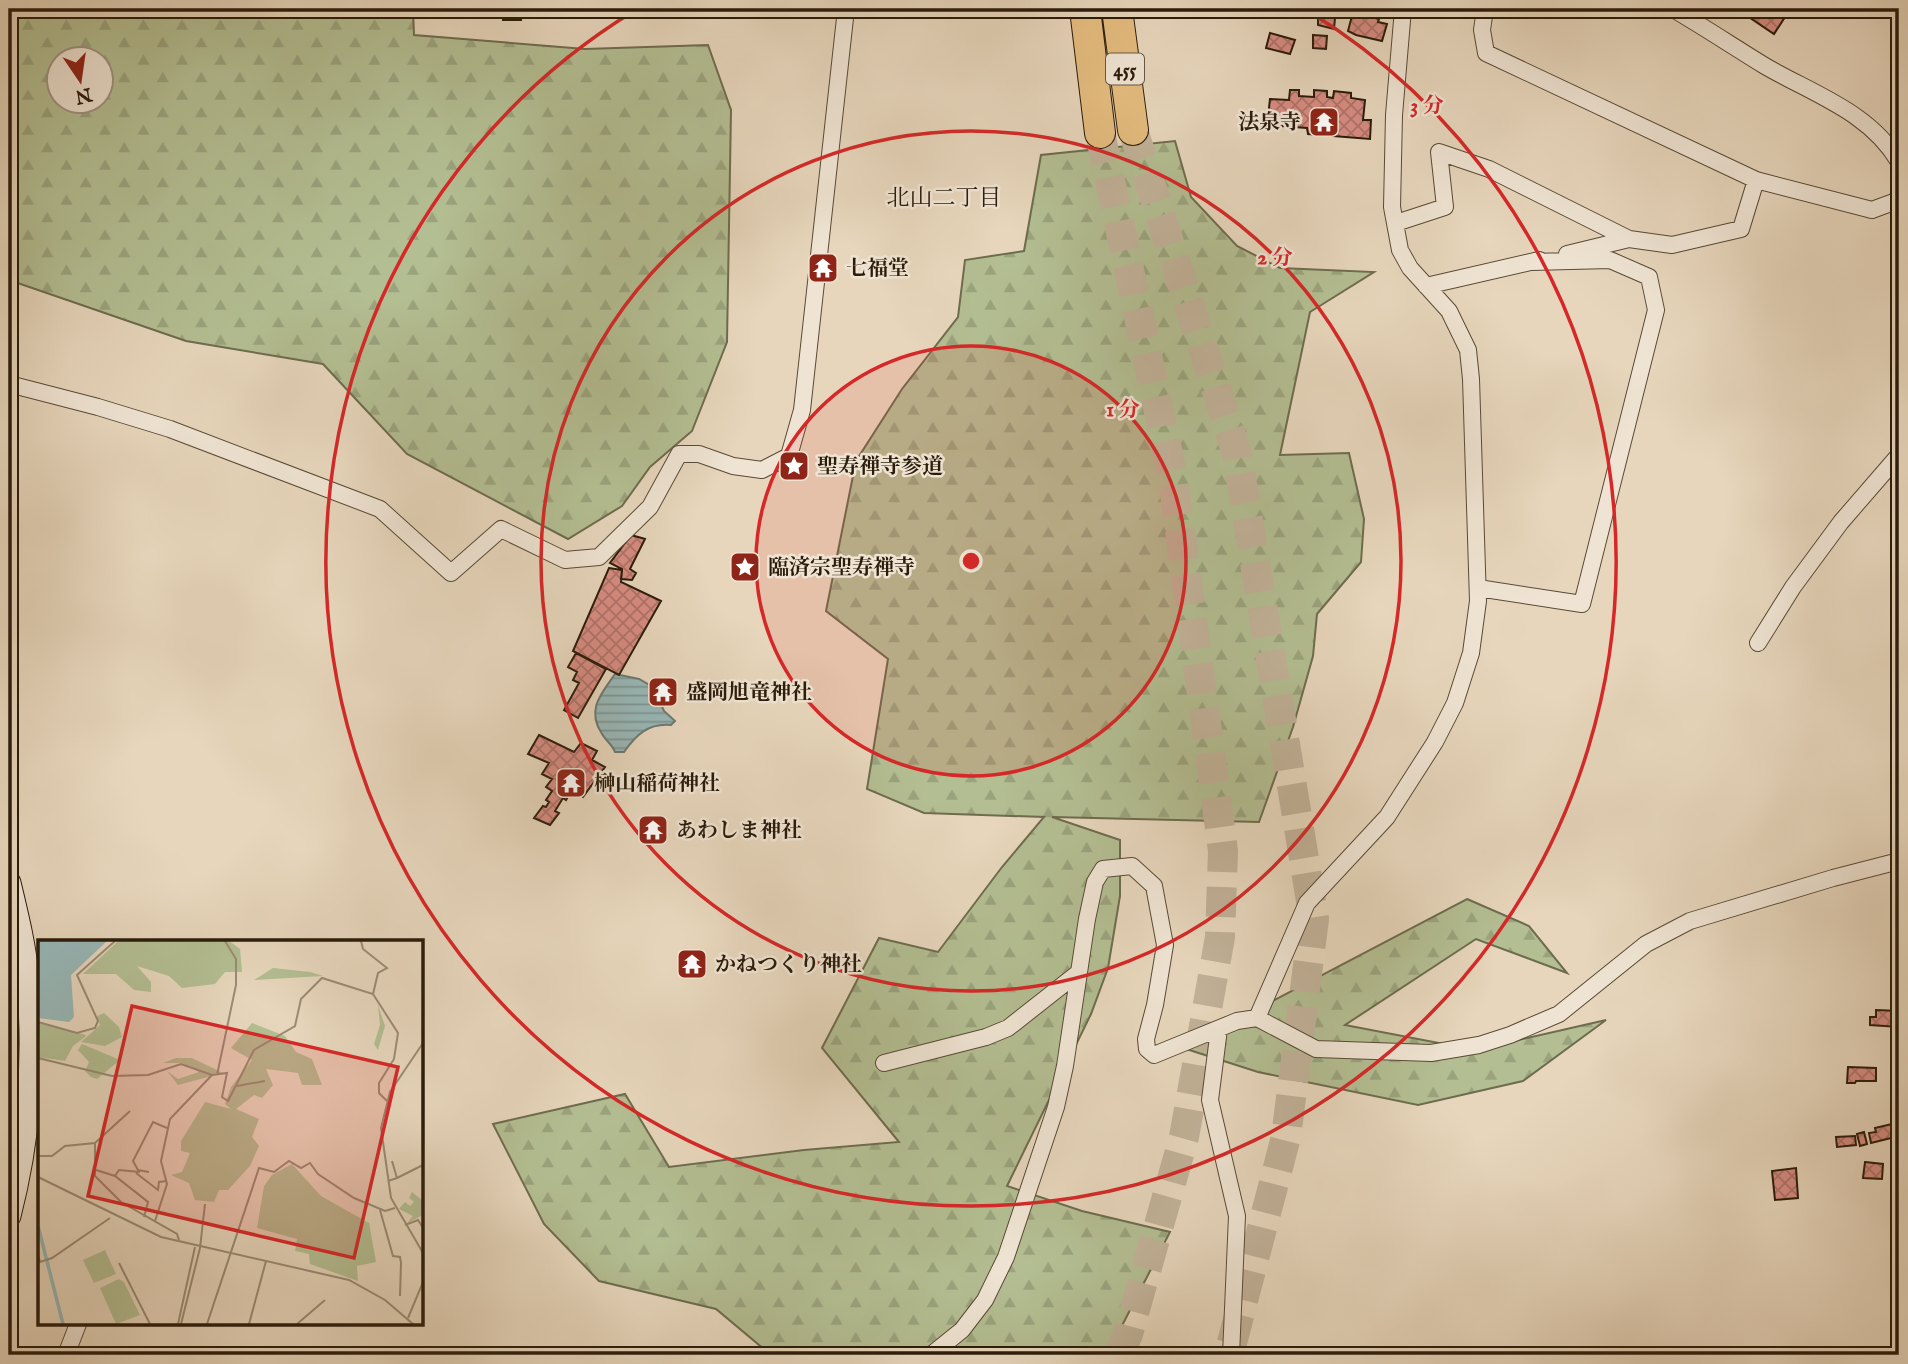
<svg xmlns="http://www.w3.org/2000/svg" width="1908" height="1364" viewBox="0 0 1908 1364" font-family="'IM FELL English','Noto Serif JP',serif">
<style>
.forest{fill:url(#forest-firs);stroke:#6e6c4e;stroke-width:2;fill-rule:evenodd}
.water{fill:url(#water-rules);stroke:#6c7972;stroke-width:2}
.building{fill:url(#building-cross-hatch);stroke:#2a1b0a;stroke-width:2}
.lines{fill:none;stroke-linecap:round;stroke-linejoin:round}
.highway-tunnel{stroke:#c1b198;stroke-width:30;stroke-dasharray:30 15;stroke-linecap:butt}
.street-casing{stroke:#594a36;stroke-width:18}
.secondary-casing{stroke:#2a1b0a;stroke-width:25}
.highway-casing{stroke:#2a1b0a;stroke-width:32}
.street{stroke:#efe4d3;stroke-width:16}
.secondary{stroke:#efe4d3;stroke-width:23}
.highway{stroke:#e4bb7e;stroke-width:30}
.ring{fill:none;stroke:#d62828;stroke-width:3.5}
.labels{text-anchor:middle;stroke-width:5;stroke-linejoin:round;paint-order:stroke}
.shield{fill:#efe4d3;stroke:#655746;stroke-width:2}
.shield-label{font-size:19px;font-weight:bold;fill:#2a1b0a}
.poi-label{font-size:21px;font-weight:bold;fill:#2a1b0a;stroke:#efe4d3;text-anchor:start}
.neighbourhood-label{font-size:23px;fill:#2a1b0a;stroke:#efe4d3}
.inset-river{fill:none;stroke:#98b7b7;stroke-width:3.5}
.inset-road{fill:none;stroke:#9b8b75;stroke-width:2}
.view{fill:#d62828;fill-opacity:0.15;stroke:#d62828;stroke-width:3.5}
.inset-edge{fill:none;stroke:#2a1b0a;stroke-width:3.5}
.centre{fill:#d62828;stroke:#efe4d3;stroke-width:3.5}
.ring-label{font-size:21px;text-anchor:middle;font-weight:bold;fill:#d62828;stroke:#efe4d3;stroke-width:5;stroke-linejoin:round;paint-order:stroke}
</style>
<defs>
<pattern id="forest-firs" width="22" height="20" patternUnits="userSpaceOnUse" patternTransform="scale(1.75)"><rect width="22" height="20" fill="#b3be92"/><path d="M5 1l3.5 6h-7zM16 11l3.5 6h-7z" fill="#9aa37d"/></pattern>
<pattern id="water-rules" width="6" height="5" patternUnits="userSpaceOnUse" patternTransform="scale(1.75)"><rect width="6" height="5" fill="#98b7b7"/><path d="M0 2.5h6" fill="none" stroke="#7c9493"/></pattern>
<pattern id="building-cross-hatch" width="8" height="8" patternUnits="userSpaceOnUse" patternTransform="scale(1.75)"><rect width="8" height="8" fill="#d78c82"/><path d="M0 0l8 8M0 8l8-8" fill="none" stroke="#af7269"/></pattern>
</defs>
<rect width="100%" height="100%" fill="#e7d6bc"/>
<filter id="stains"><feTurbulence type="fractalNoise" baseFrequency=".00286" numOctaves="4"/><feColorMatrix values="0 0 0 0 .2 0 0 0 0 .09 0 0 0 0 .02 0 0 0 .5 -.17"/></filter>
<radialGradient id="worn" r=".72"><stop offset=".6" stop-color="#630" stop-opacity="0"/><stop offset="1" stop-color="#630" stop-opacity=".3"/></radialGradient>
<!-- forest -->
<path class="forest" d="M9,9H413L414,35L585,49L708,45L731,110L727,342L692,431L650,467L622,506L568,539L407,454L323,364L186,341L9,280ZM60,60H102V102H60Z
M1175,141L1191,197L1237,246L1280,268L1374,272L1310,312L1280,455L1349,453L1364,519L1361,562L1317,614L1313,656L1293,727L1259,822L1052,817L1120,840V896L1108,968L1091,1014L1007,1186L1082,1211L1170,1232L1107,1355H771L716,1309L599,1281L544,1224L493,1124L625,1094L669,1167L804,1150L899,1142L822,1048L879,938L938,952L1002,867L1044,817L924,813L867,789L888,659L826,611L856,461L902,389L958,317L965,260L1024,251L1041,155Z
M1467,899L1529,926L1567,973L1476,939L1345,1025L1475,1050L1606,1020L1523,1081L1418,1105L1258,1072L1183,1048Z"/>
<!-- water -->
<path class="water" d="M615,674L639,679L653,687L664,711L675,721L671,725C648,723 636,735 624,752H615C612,744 606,741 602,734C586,710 601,694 615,674Z"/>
<!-- building -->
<path class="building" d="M466,9H490V13L467,12Z
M503,9H522L521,20H503Z
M1737,9H1772L1785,17L1774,34Z
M1353,12L1379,19L1378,22L1387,24L1382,41L1356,35L1348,31Z
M1321,16L1335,18L1334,29L1318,25V19H1321Z
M1270,33L1295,40L1290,54L1266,48Z
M1313,35L1327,36L1326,49L1313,48Z
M1290,90H1299V96L1314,97V90L1327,91V97L1333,98L1334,91L1351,93V98L1365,100L1363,120H1371L1370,139L1308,134L1307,128L1267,125L1270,99L1289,100Z
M631,535L645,539L630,569L636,573L632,580L621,579L622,569L610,563Z
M609,568L622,570L621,582L661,601L619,675L573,651Z
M576,653L606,669L578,718L564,710L579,683L573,680L577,672L568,667Z
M539,735L574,752L581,743L597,751L592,760L605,767L583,797L572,790L566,800L563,798L555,811L559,813L550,825L534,818L543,806L546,807L549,802L546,800L552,791L546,787L552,779L542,774L549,763L528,754Z
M686,958H699L698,971H686Z
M1876,1010L1899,1011V1027L1870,1025V1017H1876Z
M1848,1067L1876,1068V1081H1856L1855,1083H1847Z
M1899,1097V1110H1893L1892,1098Z
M1892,1124L1895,1137L1871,1143L1869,1133L1876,1132L1875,1128Z
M1864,1132L1867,1144L1860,1146L1857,1134Z
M1855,1136L1856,1145L1837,1147L1836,1137Z
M1865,1162L1883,1164L1882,1179L1863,1178Z
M1796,1168L1798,1198L1775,1200L1772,1171Z"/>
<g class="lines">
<!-- highway-tunnel -->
<path class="highway-tunnel" d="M1133,130L1237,454L1314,919L1286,1137L1229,1354
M1100,133L1173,478L1223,851L1220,937L1184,1137L1128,1334L1119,1355"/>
<!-- street casing -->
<g class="street-casing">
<path id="street" d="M1485,9L1482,30L1486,53L1756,180L1872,210L1899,200
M1673,9C1704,27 1734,47 1765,66C1813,94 1870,112 1899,162
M1396,223L1445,207L1439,152L1489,169L1629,239
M1567,254L1629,239L1672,245L1741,229L1756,180
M1426,286L1539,260
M9,384L98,407L170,429L380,509L451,573L501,529L565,560L599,557L650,507L679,454H699L733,466L762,470L789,456L802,410L846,9
M1478,588L1582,604L1656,310L1649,277L1610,260L1531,262
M1758,643L1793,587L1841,522L1899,455
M1257,1018L1307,903L1387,817L1435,742L1455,703L1471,653L1478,601L1471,379L1468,350L1449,311L1410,268L1400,250L1392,207L1394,115L1403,9
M1219,1029L1210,1100L1237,1216L1231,1355
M884,1063L986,1037L1008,1028L1078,973
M66,1355L78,1324
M931,1355L962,1330L985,1300L1006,1257L1056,1107L1065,1066L1087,919L1095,882L1103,869L1132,866L1154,886L1165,945L1155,1005L1146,1039L1147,1049L1154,1055L1237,1021L1257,1018L1316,1049L1431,1053L1479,1045L1510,1035L1559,1014L1646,944L1690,921L1833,878L1899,861"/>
</g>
<!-- secondary casing -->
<g class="secondary-casing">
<path id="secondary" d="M9,883C17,916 25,949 28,983C36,1059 28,1142 9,1216"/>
</g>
<!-- highway casing -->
<g class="highway-casing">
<path id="highway" d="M1085,9L1100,133
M1117,9L1133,130"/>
</g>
<!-- street -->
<use href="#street" class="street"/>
<!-- secondary -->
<use href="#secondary" class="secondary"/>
<!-- highway -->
<use href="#highway" class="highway"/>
</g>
<!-- distance rings -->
<circle cx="971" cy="561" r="215" fill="#d62828" fill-opacity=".12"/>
<g class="ring">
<circle cx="971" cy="561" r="215"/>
<circle cx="971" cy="561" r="430"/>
<path d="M1308 11A645 645 0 1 1 634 11"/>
</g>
<!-- icons -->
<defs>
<g id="temple-square" transform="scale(1.575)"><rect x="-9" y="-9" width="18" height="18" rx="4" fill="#8f2418" stroke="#efe4d3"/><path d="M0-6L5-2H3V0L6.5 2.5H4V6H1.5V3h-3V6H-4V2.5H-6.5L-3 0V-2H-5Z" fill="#fff"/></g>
<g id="sight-square" transform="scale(1.575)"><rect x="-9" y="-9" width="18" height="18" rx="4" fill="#8f2418" stroke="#efe4d3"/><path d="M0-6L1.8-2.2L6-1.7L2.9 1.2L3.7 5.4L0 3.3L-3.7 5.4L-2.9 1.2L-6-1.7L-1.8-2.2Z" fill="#fff"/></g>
</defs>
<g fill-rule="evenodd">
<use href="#temple-square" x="1324" y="122"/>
<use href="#temple-square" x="823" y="268"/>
<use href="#sight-square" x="794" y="466"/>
<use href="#sight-square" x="745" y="567"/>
<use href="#temple-square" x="663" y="692"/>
<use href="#temple-square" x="571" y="783"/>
<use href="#temple-square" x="653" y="830"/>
<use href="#temple-square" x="692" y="964"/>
</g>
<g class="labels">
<!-- shield labels -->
<rect class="shield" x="1106" y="53.5" width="38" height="31" rx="5"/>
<g class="shield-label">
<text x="1125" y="76">455</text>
</g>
<!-- poi labels -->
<g class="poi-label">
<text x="1301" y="129" text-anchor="end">法泉寺</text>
<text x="846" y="275">七福堂</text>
<text x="817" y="473">聖寿禅寺参道</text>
<text x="768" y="574">臨済宗聖寿禅寺</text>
<text x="686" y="699">盛岡旭竜神社</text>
<text x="594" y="790">榊山稲荷神社</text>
<text x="676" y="837">あわしま神社</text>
<text x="715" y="971">かねつくり神社</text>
</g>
<!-- neighbourhood labels -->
<g class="neighbourhood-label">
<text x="944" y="205">北山二丁目</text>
</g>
</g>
<!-- overview -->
<g transform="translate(38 940)">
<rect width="385" height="385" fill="#e7d6bc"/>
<path d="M80,1H191L202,9L204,32H187L177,44L144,48L131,36L99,26L113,42V52L96,50L78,34H45ZM235,28L272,32L285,36L216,40ZM340,65L347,86L340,110L336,104L342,85ZM0,83L48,95L47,97L35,106L27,121L0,117ZM214,83L247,96L258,112L274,119L284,145H264L260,133L228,129L235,145L224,158L216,155L198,169L221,179L214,197L221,206L212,226L190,250H181L176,262L157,260L151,243L133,235L144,232L152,213L143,211V201L167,162L193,169L187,164L193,147L214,120L193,108ZM44,104L82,120L59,139L53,137L47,131L51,122L40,110ZM138,118H154L185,133L140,145L129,131L140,139L161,132L144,123H125ZM254,224L283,256L331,283L338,322L319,326L320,341L272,324L271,314L257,311L259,299L219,288L226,246L234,235ZM374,252L385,261V275L369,283L375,276L361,269L367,262L372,266L376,262L371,258Z" fill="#b3be92"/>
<path d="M67,310L78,334L56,343L45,320ZM81,339L86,342L102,375L78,384L62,348Z" fill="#b3be92"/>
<path d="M66,73L81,87L84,97L67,106L43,102L62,85L59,76Z" fill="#b3be92"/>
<path d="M0,1H69L33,35L36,77L31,82L0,78Z" fill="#98b7b7"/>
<path class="inset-river" d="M0,286L25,384"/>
<path class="inset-road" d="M323,1L325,9L349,28L340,33L335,54M0,82L39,93L57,88L60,81L39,35L77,1M385,103L352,152L343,188L353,258L385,313M0,118L74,136L110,135L143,124L174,135L189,133L184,157L190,161L216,110L257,86L263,59L284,38L335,54L360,93L356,119L341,143V153L349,161M179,135L198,45V19L187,1M199,146L227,141M92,171L57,203V236L83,262L139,294L141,300M0,216H14L27,206L57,203M55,229L77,236L110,262L106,277M111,232L100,230L95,221L115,182L129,188M98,233L120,250L121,242L129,241M77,236L81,230L102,232M0,237L123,297L311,340L347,360L375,384M359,238L385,225M350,241L359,238L354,221M342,270L355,316L362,317L363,323L362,356M117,281L129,244L123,221L132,179L174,135M367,285L380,280L385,288M162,308L167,264M0,314L2,322L14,318L72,278M81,323L112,384M370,378L385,342M140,384L157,307M143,384L162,308M169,384L221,228L236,232L251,221L263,228L272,223L280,234L316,258L347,271L357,268M211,384L228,321M259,384L287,360"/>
<path class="view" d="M94,66L360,127L316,318L50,256Z"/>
<rect width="385" height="385" class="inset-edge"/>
</g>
<circle cx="971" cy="561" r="10" class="centre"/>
<g class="ring-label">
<text x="1427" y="112">3 分</text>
<text x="1275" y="264">2 分</text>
<text x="1123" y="416">1 分</text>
</g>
<!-- margin -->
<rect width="1908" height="1364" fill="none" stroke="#e7d6bc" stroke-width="35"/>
<rect x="10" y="10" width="1887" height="1343" fill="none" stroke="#2a1b0a" stroke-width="3.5"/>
<rect x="18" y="18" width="1873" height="1329" fill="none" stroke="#2a1b0a" stroke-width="2"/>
<!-- north arrow -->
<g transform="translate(80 80) rotate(167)"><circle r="33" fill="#efe4d3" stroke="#a09483" stroke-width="2"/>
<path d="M0-5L12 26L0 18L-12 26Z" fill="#8f2418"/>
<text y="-10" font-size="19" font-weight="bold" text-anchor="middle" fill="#2a1b0a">N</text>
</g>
<rect width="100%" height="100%" filter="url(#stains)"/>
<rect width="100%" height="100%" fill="url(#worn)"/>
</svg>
